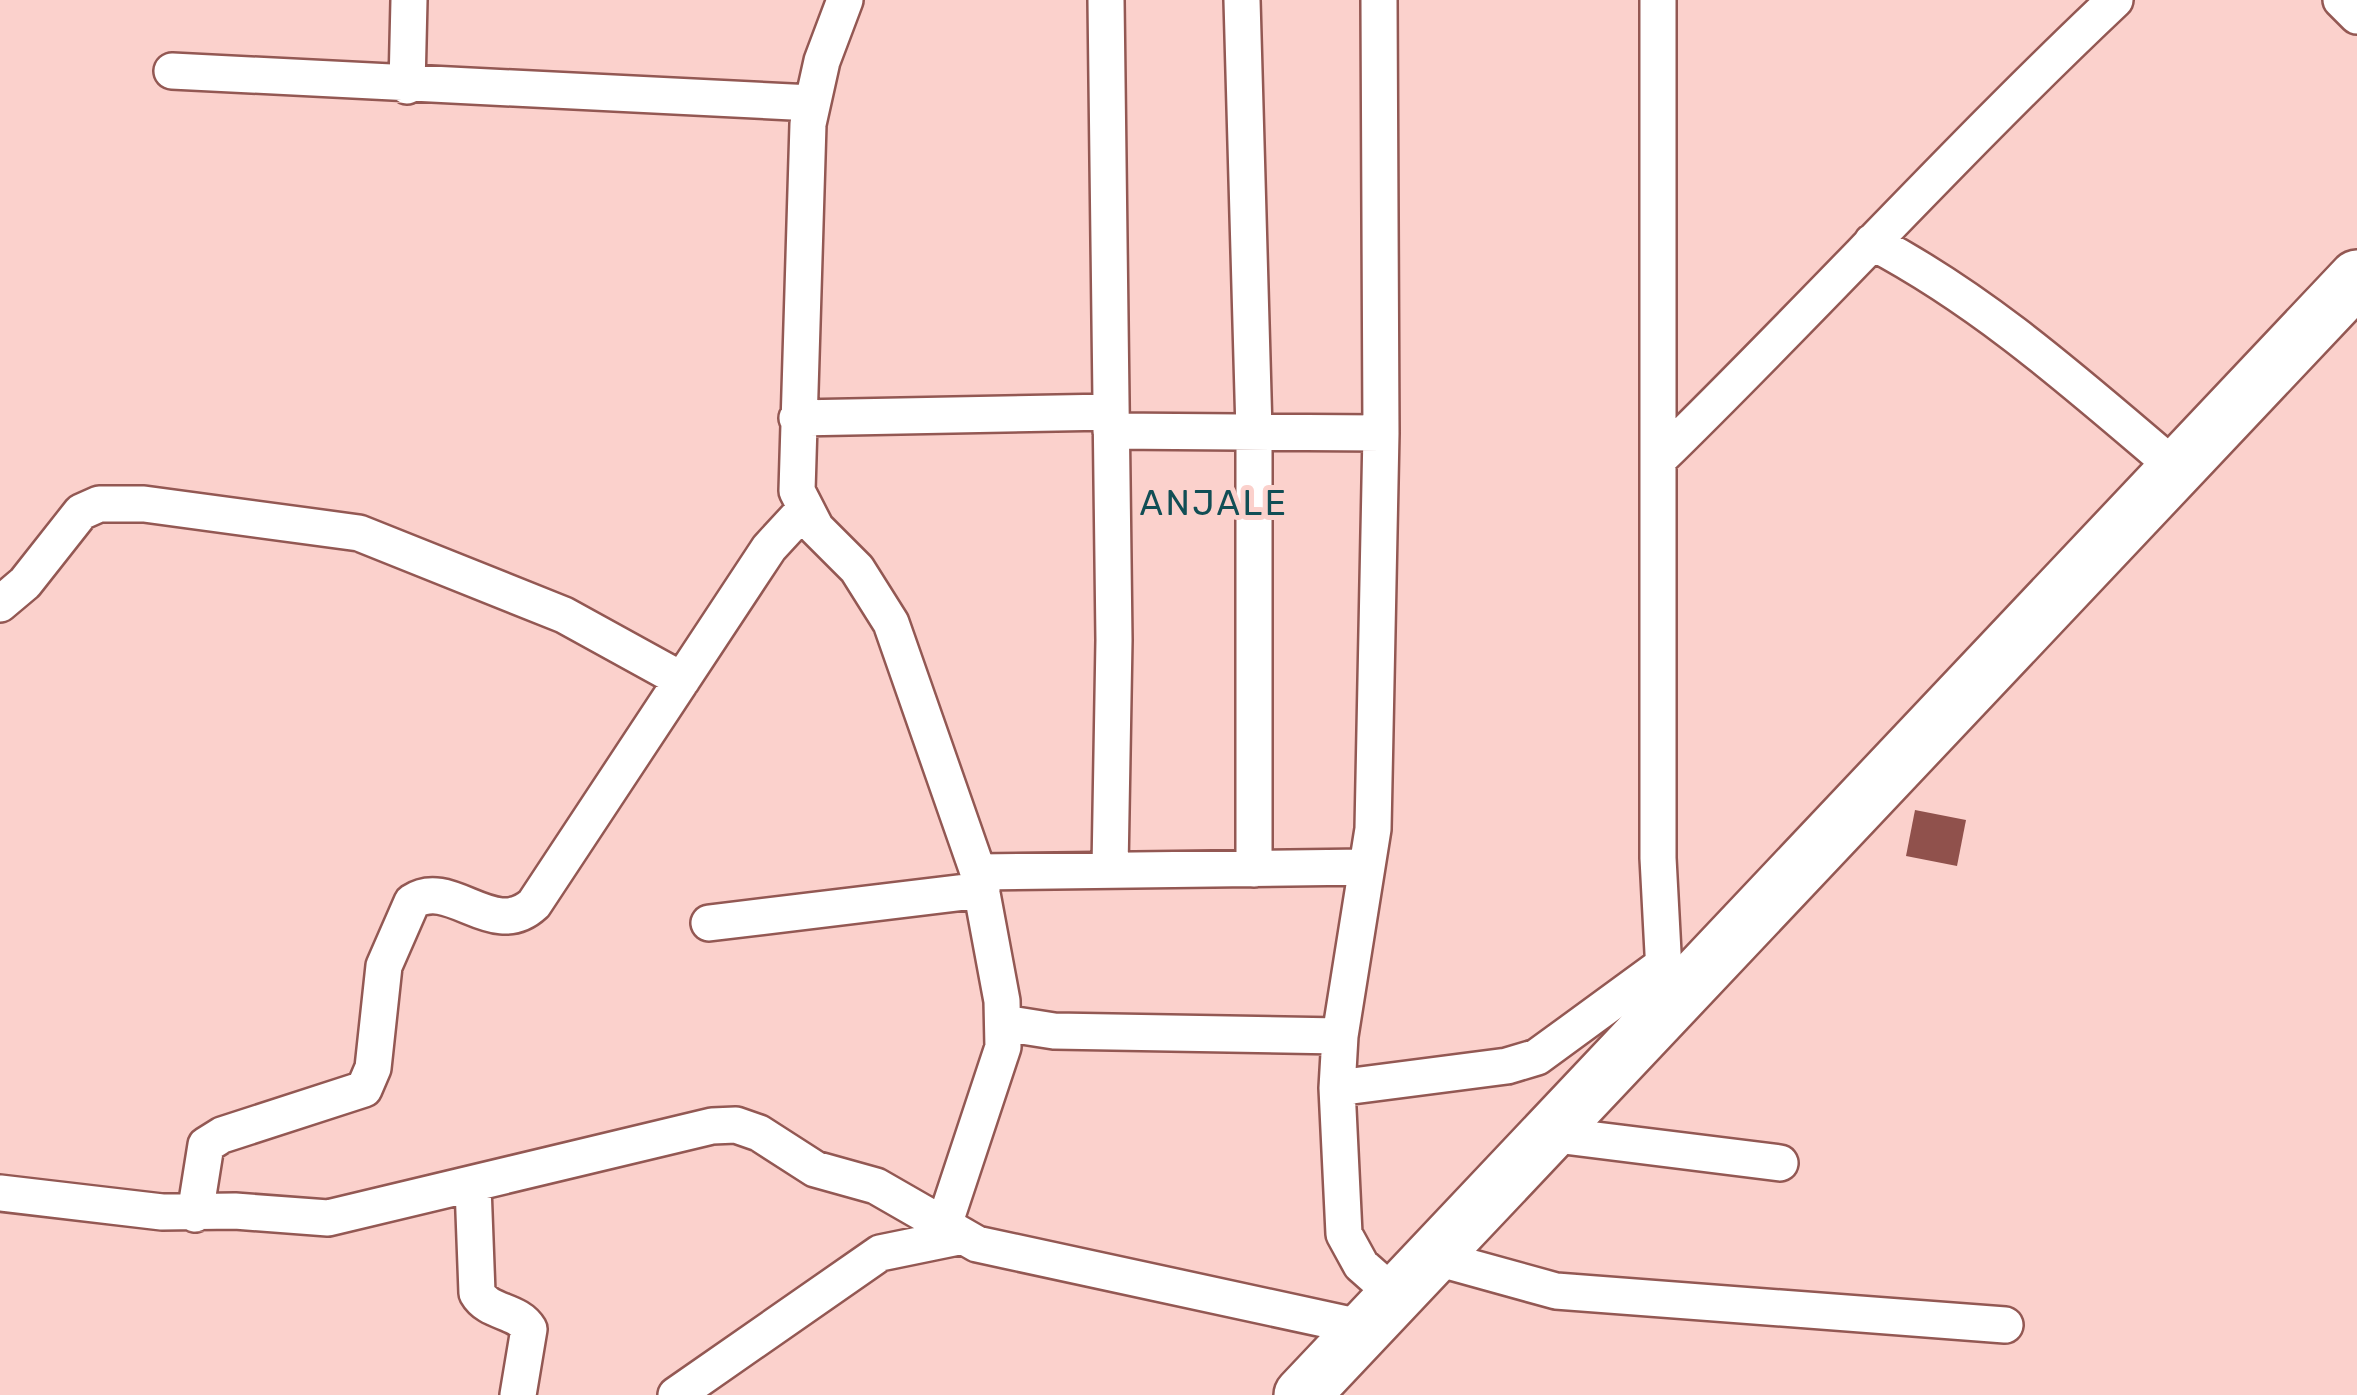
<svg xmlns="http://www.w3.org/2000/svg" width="2357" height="1395" viewBox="0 0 2357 1395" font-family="Rubik,sans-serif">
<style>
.building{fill:#90514c}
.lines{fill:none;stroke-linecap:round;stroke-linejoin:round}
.street-casing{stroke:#935853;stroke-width:40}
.primary-casing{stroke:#935853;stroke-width:60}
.street{stroke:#fff;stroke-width:35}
.primary{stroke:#fff;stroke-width:55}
.labels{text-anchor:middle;stroke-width:10;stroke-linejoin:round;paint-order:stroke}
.quarter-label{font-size:35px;letter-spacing:2.5px;fill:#114e55;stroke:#fbd1cc}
</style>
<rect width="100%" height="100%" fill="#fbd1cc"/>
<!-- building -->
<path class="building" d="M1915,810L1966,820L1957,866L1906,856Z"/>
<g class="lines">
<!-- street casing -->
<g class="street-casing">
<path id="street" d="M845,0L822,61L808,124L797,491L816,528L857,569L891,623L978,872L1002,1001L1003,1047L944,1225
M1106,0L1114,640L1110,869
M1242,0L1254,431V869
M1379,0L1381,433L1373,829L1340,1036L1337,1088L1344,1234L1361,1265L1396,1296
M1658,0V858L1666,1010
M2341,0L2357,16
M172,71L812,103
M407,86L409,0
M1872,242C1986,302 2079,386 2177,469
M797,418L1111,412
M1111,431L1381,433
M1660,458C1814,308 1958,148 2115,0
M0,604L25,583L81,512L99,504H144L359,533L564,615L682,680
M978,872L1366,867
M709,923L982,890
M1003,1023L1054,1031L1340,1036
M1337,1088L1507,1066L1537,1057L1663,965
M1548,1134L1780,1163
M473,1186L477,1293C489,1314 517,1309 529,1329L518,1395
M0,1193L162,1212L235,1211L328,1218L712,1126L736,1125L759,1133L815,1169L876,1186L977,1244L1365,1328
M195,1214L206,1145L222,1135L364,1089L373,1068L384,966L412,902C451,876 493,942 534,904L769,548L805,509
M1433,1257L1556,1291L2005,1325
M676,1395L880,1253L963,1236"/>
</g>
<!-- primary casing -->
<g class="primary-casing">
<path id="primary" d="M1302,1395L2357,278"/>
</g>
<!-- street -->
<use href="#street" class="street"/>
<!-- primary -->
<use href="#primary" class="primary"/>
</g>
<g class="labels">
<!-- quarter labels -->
<g class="quarter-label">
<text x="1214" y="515">ANJALE</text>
</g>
</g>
</svg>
